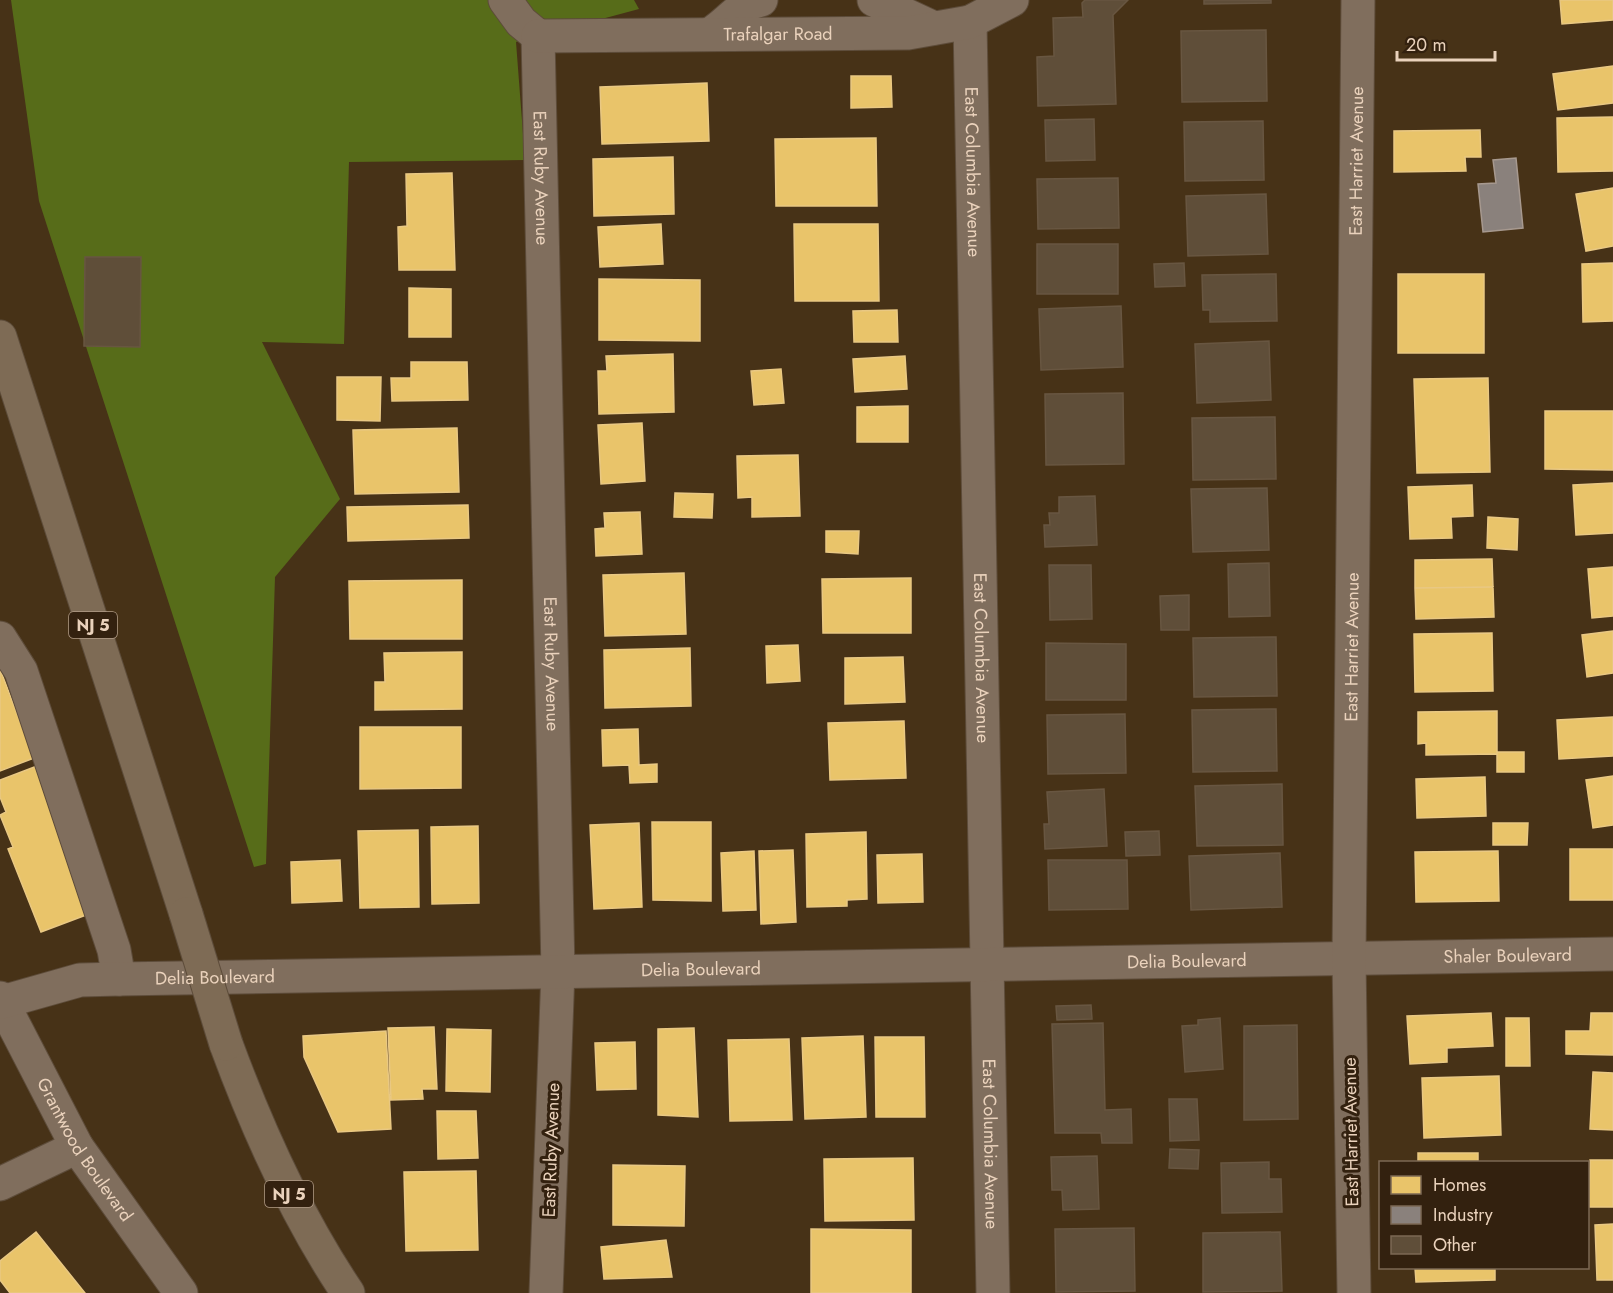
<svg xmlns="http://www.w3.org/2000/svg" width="1613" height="1293" viewBox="0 0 1613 1293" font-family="Jost,sans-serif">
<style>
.green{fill:#576c19}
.homes{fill:#e9c46a;stroke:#e9c883;stroke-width:1.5}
.industry{fill:#8a817c;stroke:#a7998f;stroke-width:1.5}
.building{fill:#5f4e39;stroke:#685641;stroke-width:1.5}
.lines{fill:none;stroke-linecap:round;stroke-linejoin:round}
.minor-casing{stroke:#5d4c3a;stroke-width:35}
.major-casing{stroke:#5d4c3a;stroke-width:35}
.minor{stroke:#806e5d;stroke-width:33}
.major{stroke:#7e6b55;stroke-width:33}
.major-bridge-casing{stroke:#5d4c3a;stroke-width:35;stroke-linecap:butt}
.major-bridge{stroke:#7e6b55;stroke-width:33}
.labels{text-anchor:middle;stroke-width:6;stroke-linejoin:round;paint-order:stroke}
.shield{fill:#33210f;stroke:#b39d88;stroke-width:1.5}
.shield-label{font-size:16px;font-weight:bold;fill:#ead2bc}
.street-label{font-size:18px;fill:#ead2bc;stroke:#33210f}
</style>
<rect width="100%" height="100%" fill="#473217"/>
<!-- green -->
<path class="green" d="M11,0H634L639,9L516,42L525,160L349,162L344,344L262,342L340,499L275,577L266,864L254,867L39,201Z"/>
<!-- homes -->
<path class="homes" d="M1560,0H1613V20L1562,24Z
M1613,66V103L1558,110L1553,74Z
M851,76H891L892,107L851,108Z
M707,83L709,141L602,144L600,87Z
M1613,117V171L1558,172L1557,118Z
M1480,130L1481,157H1465L1466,171L1394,172V131Z
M876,138L877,206H776L775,139Z
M673,157L674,214L594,216L593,159Z
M452,173L455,270H399L398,227L407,226L406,174Z
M1613,188V246L1586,251L1576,194Z
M661,224L663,264L600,267L598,227Z
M794,224H878L879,301H795Z
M1613,263V321L1583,322L1582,264Z
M1398,274H1484V353H1398Z
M599,279L700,280V341L599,340Z
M409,288L451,289V337H409Z
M897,310L898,342H854L853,311Z
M673,354L674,412L599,414L598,371H607L606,356Z
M905,356L907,389L855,392L853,359Z
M411,362H467L468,400L392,401L391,378H411Z
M781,369L784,403L754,405L751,371Z
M337,377H381L380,421L337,420Z
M1488,378L1490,472L1417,473L1414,379Z
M908,406V442H857V407Z
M1545,411H1613V470L1545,469Z
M642,423L645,481L601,484L598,425Z
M457,428L459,492L355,494L353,430Z
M798,455L800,516L752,517V497L738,498L737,456Z
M1613,483V533L1576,535L1573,485Z
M1472,485L1473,516L1451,517L1452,538L1410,539L1408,487Z
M675,493L713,494L712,518L674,517Z
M468,505L469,538L348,541L347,507Z
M640,512L642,554L596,556L595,529L605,528L604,513Z
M1488,517L1518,519L1517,550L1487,548Z
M826,531H859L858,554L826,552Z
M1492,559L1493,587L1415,588V560Z
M1613,567V616L1592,618L1588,569Z
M684,573L686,634L605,636L603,575Z
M911,578V633H823L822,579Z
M462,580V639H350L349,581Z
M1493,587L1494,617L1416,619L1415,588Z
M1613,631V673L1587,677L1582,635Z
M1492,633L1493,691L1415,692L1414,634Z
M798,645L800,681L767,683L766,646Z
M690,648L691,706L605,708L604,650Z
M462,652V709L375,710V682H385L384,653Z
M903,657L905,702L845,704V658Z
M0,669L34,758L0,771Z
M1497,711V752H1524V772H1497V754L1426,755V743L1418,744V712Z
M1613,717V756L1559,759L1557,720Z
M904,721L906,778L830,780L828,723Z
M360,727H461V788L360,789Z
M638,729L639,765L657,764V782L630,783L629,765L603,766L602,730Z
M37,766L94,912L41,932L8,849L13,847L0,815L6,812L0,797V780Z
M1613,776V825L1593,828L1586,780Z
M1485,777L1486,816L1417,818L1416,779Z
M652,822H711V901L653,900Z
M639,823L642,907L594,909L590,825Z
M1493,823H1528L1527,845H1493Z
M478,826L479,903L432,904L431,827Z
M418,830L419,907L360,908L358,831Z
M866,832L867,899L847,900V906L807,907L806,834Z
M1570,849H1613V900H1570Z
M793,850L796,922L761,924L759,851Z
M754,851L756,910L723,911L721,853Z
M1498,851L1499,901L1416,902L1415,852Z
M922,854L923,902L878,903L877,855Z
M340,860L342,901L292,903L291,862Z
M1491,1013L1493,1046L1447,1048V1062L1410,1064L1407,1016Z
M1591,1013H1613V1055L1566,1054V1031H1590Z
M1506,1018H1529L1530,1066H1506Z
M434,1027L437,1089H422L423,1099L391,1100L388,1028Z
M694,1028L698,1117L658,1115V1029Z
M447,1029L491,1030L490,1092L446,1091Z
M386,1031L391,1129L338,1132L304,1057L303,1036Z
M863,1036L866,1117L805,1119L802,1038Z
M875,1037H924L925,1117H876Z
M789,1039L792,1120L730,1121L728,1040Z
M635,1042L636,1089L597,1090L595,1043Z
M1593,1072L1613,1073V1130L1590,1129Z
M1499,1076L1501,1135L1424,1138L1422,1078Z
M437,1111H476L478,1158L438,1159Z
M1418,1153H1478V1162H1418Z
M913,1158L914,1220L825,1221L824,1159Z
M1590,1160H1613V1207H1589Z
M613,1165L685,1166L684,1226L613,1225Z
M476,1171L478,1250L406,1251L404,1172Z
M1613,1224V1280H1597L1595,1225Z
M811,1229L911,1230V1293H811Z
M36,1232L85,1293H10L0,1280V1261Z
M666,1240L672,1277L604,1279L601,1247Z
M1415,1268H1495V1280L1416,1282Z"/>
<!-- industry -->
<path class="industry" d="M1516,158L1523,228L1483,232L1478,184L1496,183L1493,160Z"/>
<!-- building -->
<path class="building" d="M1085,0H1128L1113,15L1116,104L1038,106L1037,57L1054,56L1053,18L1083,17L1082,3Z
M1204,0H1271V3L1204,4Z
M1266,30L1267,101L1182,102L1181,31Z
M1094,119L1095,160L1046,161L1045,120Z
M1263,121L1264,180L1185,181L1184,122Z
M1118,178L1119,228L1038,229L1037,179Z
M1266,194L1268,254L1188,256L1186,196Z
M1037,244H1118V294H1037Z
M85,257H141L140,347L84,346Z
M1184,263L1185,286L1155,287L1154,264Z
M1276,274L1277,321L1210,322V310H1203L1202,275Z
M1121,306L1123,367L1041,370L1039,309Z
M1269,341L1271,400L1197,403L1195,344Z
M1123,393L1124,464L1046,465L1045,394Z
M1275,417L1276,479L1193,480L1192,418Z
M1267,488L1269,550L1193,552L1191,489Z
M1095,496L1097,545L1045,547L1044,525H1050L1049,513H1059V497Z
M1269,563L1270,616L1229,617L1228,564Z
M1049,565H1091L1092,619L1050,620Z
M1189,595V630H1161L1160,596Z
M1276,637L1277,696L1194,697L1193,638Z
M1046,643L1126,644V700H1046Z
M1276,709L1277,771L1193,772L1192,710Z
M1125,714L1126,773L1048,774L1047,715Z
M1282,784L1283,845L1197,846L1195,786Z
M1104,789L1107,846L1045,849L1044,824H1049L1047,792Z
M1159,831L1160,855L1126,856L1125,832Z
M1280,853L1282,907L1191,910L1189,856Z
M1048,860H1127L1128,909L1049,910Z
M1091,1005L1092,1019L1057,1020L1056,1006Z
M1220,1018L1223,1069L1185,1072L1182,1026L1198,1025V1020Z
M1103,1023L1105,1110L1131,1109L1132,1143H1102L1101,1133H1055L1052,1024Z
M1297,1025L1298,1119L1244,1120V1026Z
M1169,1099H1197L1199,1140L1170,1141Z
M1170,1149L1199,1150L1198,1169L1169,1168Z
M1097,1156L1099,1209L1063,1210L1062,1190H1052L1051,1157Z
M1269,1162V1179H1281L1282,1212L1222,1213L1221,1163Z
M1134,1228L1135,1291L1056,1292L1055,1229Z
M1280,1232L1282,1291L1203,1292V1233Z"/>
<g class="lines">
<!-- minor casing -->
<g class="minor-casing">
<g id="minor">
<path d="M505,0L521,22L538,36"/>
<path d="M874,0L934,28"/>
<path id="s1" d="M970,22L993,1293"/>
<path d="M710,34C728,23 740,4 761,0"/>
<path id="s2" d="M538,36L558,971L546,1293"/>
<path id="s3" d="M538,36L908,33L970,22L1012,0"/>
<path d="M0,638L21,671L114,950L119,979"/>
<path id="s4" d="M0,998L77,1147L181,1293"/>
<path id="s5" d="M2,1002L80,980L119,979L1613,954"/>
<path d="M0,1184L77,1147"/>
<path id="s6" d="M1354,1293L1349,959L1358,0"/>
</g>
</g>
<!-- major casing -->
<g class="major-casing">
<path id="major" d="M0,337L186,914
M226,1044C258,1131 296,1216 348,1293"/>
</g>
<!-- minor -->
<use href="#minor" class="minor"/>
<!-- major -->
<use href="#major" class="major"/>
<!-- major-bridge casing -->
<g class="major-bridge-casing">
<path id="major-bridge" d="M186,914L226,1044"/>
</g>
<!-- major-bridge -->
<use href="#major-bridge" class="major-bridge"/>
</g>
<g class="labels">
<!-- shield labels -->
<g class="shield">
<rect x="69" y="612" width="48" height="26" rx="4.5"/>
<rect x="265" y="1181" width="48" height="26" rx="4.5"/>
</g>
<g class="shield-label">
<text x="93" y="631">NJ 5</text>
<text x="289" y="1200">NJ 5</text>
</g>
<!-- street labels -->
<g class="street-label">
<text dy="6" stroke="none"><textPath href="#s3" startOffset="240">Trafalgar Road</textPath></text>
<text dy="6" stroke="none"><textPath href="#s6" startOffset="1132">East Harriet Avenue</textPath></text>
<text dy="6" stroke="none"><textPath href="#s1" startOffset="150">East Columbia Avenue</textPath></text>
<text dy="6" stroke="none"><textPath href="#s2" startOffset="142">East Ruby Avenue</textPath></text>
<text dy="6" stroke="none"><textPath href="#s6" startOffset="646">East Harriet Avenue</textPath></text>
<text dy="6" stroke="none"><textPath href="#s1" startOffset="636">East Columbia Avenue</textPath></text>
<text dy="6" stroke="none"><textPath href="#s2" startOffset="628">East Ruby Avenue</textPath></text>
<text dy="6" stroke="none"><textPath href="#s5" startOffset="1509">Shaler Boulevard</textPath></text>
<text dy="6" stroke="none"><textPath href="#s5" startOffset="1188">Delia Boulevard</textPath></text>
<text dy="6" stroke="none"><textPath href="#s5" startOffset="702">Delia Boulevard</textPath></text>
<text dy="6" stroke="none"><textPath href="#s5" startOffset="216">Delia Boulevard</textPath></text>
<text transform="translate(1351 1132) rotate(-91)" y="6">East Harriet Avenue</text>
<text dy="6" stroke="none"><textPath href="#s1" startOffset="1122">East Columbia Avenue</textPath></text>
<text dy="6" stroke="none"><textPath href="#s4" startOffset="174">Grantwood Boulevard</textPath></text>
<text transform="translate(551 1150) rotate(-88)" y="6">East Ruby Avenue</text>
</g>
</g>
<!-- legend -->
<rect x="1379" y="1161" width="210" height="108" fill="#33210f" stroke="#7c6854" stroke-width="1.5"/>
<rect x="1391" y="1176" width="30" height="18" fill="#e9c46a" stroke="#7c6854" stroke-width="1.5"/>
<text x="1433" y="1191" font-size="18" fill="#ead2bc">Homes</text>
<rect x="1391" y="1206" width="30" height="18" fill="#8a817c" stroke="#7c6854" stroke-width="1.5"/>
<text x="1433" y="1221" font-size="18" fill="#ead2bc">Industry</text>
<rect x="1391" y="1236" width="30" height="18" fill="#5f4e39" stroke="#7c6854" stroke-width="1.5"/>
<text x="1433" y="1251" font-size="18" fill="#ead2bc">Other</text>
<!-- scale -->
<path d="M1397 51v9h98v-9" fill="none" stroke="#ead2bc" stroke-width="3"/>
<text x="1406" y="51" font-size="18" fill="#ead2bc" stroke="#33210f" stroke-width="4.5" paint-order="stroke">20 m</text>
</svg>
